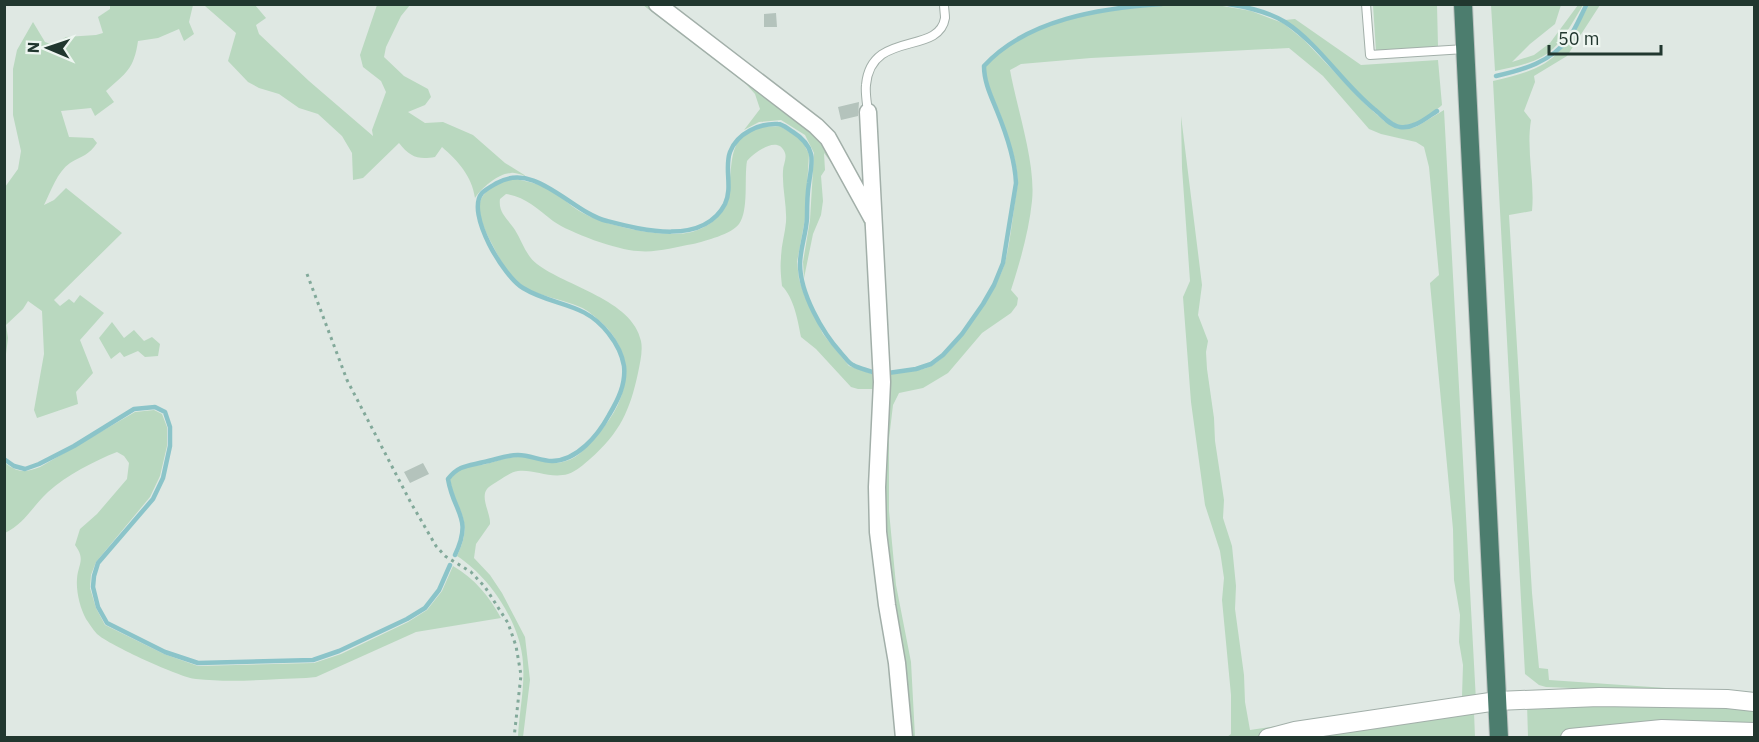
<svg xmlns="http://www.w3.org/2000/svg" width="1759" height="742" viewBox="0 0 1759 742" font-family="'IBM Plex Sans',sans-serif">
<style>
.green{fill:#b9d8bf}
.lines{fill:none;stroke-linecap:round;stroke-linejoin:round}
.stream{stroke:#8bc4c9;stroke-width:4.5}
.building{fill:#b4c3bc}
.service-casing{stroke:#a2afa9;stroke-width:10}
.minor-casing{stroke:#a2afa9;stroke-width:19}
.tertiary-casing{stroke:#a2afa9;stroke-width:20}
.trunk-casing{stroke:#bcc3c1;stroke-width:20}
.path{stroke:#82a99a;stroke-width:3;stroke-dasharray:3 4.5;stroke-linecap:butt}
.service{stroke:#fff;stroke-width:8}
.minor{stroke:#fff;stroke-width:16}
.tertiary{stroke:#fff;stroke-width:18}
.trunk{stroke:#4c7d6e;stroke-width:18}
</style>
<rect width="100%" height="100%" fill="#dfe8e3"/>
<!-- green -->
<path class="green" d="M110,5H255L266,18L256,25L259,34L309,81L373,136L372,130L386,92L381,81L363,67L360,55L377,5H410L401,16L386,47L384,57L404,76L428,89L431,97L425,105L408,112L425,123L443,122L473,135L505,163L526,176C521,175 515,172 511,173C497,174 482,188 475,198C472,176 458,161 442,147L435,157C418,160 410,157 399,143L363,178L353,180L352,153L342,136L318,114L299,108L279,94L259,88L248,82L228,61L236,33L205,6L193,5L189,22L194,34L184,41L179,29L158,38L138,41C134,69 126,73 106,91L114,102L95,116L91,108L61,111L69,137L93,138L97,143C89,155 82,156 70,163C57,172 51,191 44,205L54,200L66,188L122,233L54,300L60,306L69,299L74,303L80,295L104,313L80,340L93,373L76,392L78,404L37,418L34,410L44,354L42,311L28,301L23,309L6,325L8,338L5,362V187L18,169L21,151L13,115V69L17,50L33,22L45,42L53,45L66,37L96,35L103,33L98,17L110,9Z
M643,5H650L823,139L870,221L871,247C863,213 846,180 824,153L825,170L821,176L823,201L821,215L813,234L804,278L803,262L810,220L814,153L805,135L781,120L759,122L744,130L760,109L755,94L746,84Z
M1217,5L1251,11L1283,23L1304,40L1364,103L1384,121L1399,129L1416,127L1444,110L1476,701L1280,730L1255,737H1227L1231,734V695L1222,600L1224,578L1220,551L1205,505L1191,402L1183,297L1190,281L1182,168L1181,116L1202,285L1198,315L1208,341L1206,352L1207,369L1214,418L1215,441L1224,500L1223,518L1232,546L1236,586L1235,609L1244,675L1245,702L1250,730L1446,701L1462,696L1463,665L1459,642L1460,615L1454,580L1453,529L1430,283L1439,275L1429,167L1424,147L1416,142L1381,134L1369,129L1323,76L1289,48L1091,58L1021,64L1010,70C1017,109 1036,163 1032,201C1029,231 1020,262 1011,290L1018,298L1017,305L1011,313L982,333L948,373L923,388L899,393L893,405L889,439V511L896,585L911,662L915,737H908L885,562L886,375C901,370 917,373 931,366C946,358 960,339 969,325C982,306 996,288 1004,266C1011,242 1013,209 1018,183C1017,159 1007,133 999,111C993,96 986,82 985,66C1039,9 1143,4 1217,5Z
M1373,5H1437L1438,46L1423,49L1376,51Z
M1491,5H1561L1555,24L1530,44L1512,62L1534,55L1550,43L1578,5H1583C1555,53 1551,60 1495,71Z
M1589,5H1600L1567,56L1534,76L1535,82L1524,111L1531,120C1526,151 1535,181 1532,211L1509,215L1532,593L1539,668L1548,669L1549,680L1754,694H1721L1546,687L1539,685L1525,674L1493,81C1555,67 1559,57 1589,5Z
M1295,19L1361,65L1438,60L1442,105C1432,114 1416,126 1401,125C1381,124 1325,54 1307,37C1300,31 1292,26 1285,20Z
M780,126L801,139L809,154L805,219L797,262L799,279L805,297L823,334L849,366L878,376L877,389H858L851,387L816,349L801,337C798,321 794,298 782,286C781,277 780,267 781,258C781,246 785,234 786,222C787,205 782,188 783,171C783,165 787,159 785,153C778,134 754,153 747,161C744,178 749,210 739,224C732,234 705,241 693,244C675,247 656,253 638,251C617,250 570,233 553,221C537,209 526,197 506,194L500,199C498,213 508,219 515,230C522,241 526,256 537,264C565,286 633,300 641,341C643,351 640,363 638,373C630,410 620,433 590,459C584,464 577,471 568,474C550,479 534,469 518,471C511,472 504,477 498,481C494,484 489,486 487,489C480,498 491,514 490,524L476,544L474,558L490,575L502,593L525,637L530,680L523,737H518C519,713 525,688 523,663C521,624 490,577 457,556C475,518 456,514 450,479C454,475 458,470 464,468C470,465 476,466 482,465C493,463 505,457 517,457C534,456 549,467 566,461C580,457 588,445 597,435C629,401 638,357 602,323C595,317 588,310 580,307C562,299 541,297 524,287C509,278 500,260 492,244C474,210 471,192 512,178C524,181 537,183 547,188C559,194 569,205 581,212C605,226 665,239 692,232C758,213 705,139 761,127C767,126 774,127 780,126Z
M112,322L124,338L134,330L144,341L152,337L160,344L158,356L145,357L138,351L124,357L120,352L111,359L99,338Z
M154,410L162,414L167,427V446L160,476L150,497L96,562L91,575L90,588L96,608L105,625L164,654L198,666L314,663L341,654L408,622L427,610L442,591L453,566C475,579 489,596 501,618L416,632L316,677L306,678C270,679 233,683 196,679C181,678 109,645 97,634C93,630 89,623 86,619C80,608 76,592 77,579C78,564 86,560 75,545L80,529L97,514L127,479L129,463L124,456L117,452C94,461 67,475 48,492C32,507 25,523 5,533V463C19,473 24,473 40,467L135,412Z
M1527,704L1754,706V725L1666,721L1747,737H1528Z
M1474,712L1475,737L1288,738Z"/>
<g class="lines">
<!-- stream -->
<path class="stream" d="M1228,4C1247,7 1269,12 1285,22C1320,45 1342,83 1374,109C1382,115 1390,126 1400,127C1414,129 1426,118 1437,111
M1496,76C1523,70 1551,62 1569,38C1576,28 1581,15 1587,4
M888,373L916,369L931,364L943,355L962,334L983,304L994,285L1003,263L1016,183C1015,159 1006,133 997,111C991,96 984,82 984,66C1027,19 1101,8 1162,4
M4,459L14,466L25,469L39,464L74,446L134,409L155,407L165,412L170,427V446L163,478L153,499L98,563L94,576L93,587L98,607L107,623L165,652L198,663L313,660L339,651L407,619L425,608L439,590L450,565
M455,555C473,517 454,514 448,479C459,465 468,466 484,462C495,460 506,455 518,455C530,455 541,461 552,461C577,461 598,435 609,415C618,400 626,384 624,366C622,354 617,344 609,334C584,301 554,307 523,288C504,277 465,213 482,193C486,189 492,186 497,183C536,161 571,212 607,221C642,230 703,246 725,204C733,187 724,168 730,152C737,133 760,123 778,124C783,124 788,129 793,132C801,137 808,143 811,154C813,163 810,174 809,183C807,195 807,206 807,218C806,234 800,249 800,264C800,293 822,332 841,353C845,357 848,363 853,365C860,369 868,370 875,373"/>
</g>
<!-- building -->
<path class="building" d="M776,13L777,27H764V14Z
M859,102L858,116L841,120L838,107Z
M423,463L429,474L410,483L404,472Z"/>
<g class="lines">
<!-- service casing -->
<g class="service-casing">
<path id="service" d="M1366,4L1370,55L1465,49
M868,112C867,103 865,93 866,85C871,29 939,56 945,18C945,14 944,9 944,4"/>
</g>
<!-- minor casing -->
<g class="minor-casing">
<path id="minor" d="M657,4L816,126L828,138L872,218
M868,112L882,382L877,487L878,532L887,605L897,663L904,738"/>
</g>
<!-- tertiary casing -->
<g class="tertiary-casing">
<path id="tertiary" d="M1268,738L1295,731L1497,701L1599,697L1727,699L1754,702
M1570,738L1662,729L1754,732"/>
</g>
<!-- trunk casing -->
<g class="trunk-casing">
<path id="trunk" d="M1463,4L1499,738"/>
</g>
<!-- path -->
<path class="path" d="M307,274L347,380L411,503L436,546L445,556L471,572L485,587L508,623L516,646L521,675L514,738"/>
<!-- service -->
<use href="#service" class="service"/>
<!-- minor -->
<use href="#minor" class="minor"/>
<!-- tertiary -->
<use href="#tertiary" class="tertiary"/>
<!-- trunk -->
<use href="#trunk" class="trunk"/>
</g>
<!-- border -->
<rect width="1759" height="742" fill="none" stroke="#21372f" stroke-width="12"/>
<!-- north arrow -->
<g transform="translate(48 48) rotate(272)" stroke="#eef6f1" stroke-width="4.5" paint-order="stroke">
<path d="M0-4.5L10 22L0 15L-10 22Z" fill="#21372f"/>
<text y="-9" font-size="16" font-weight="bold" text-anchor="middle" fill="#21372f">N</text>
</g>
<!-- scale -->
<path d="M1549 45v9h112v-9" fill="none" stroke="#21372f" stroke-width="3"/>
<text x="1558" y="45" font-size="18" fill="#21372f" stroke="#eef6f1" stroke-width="4.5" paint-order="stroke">50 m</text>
</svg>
